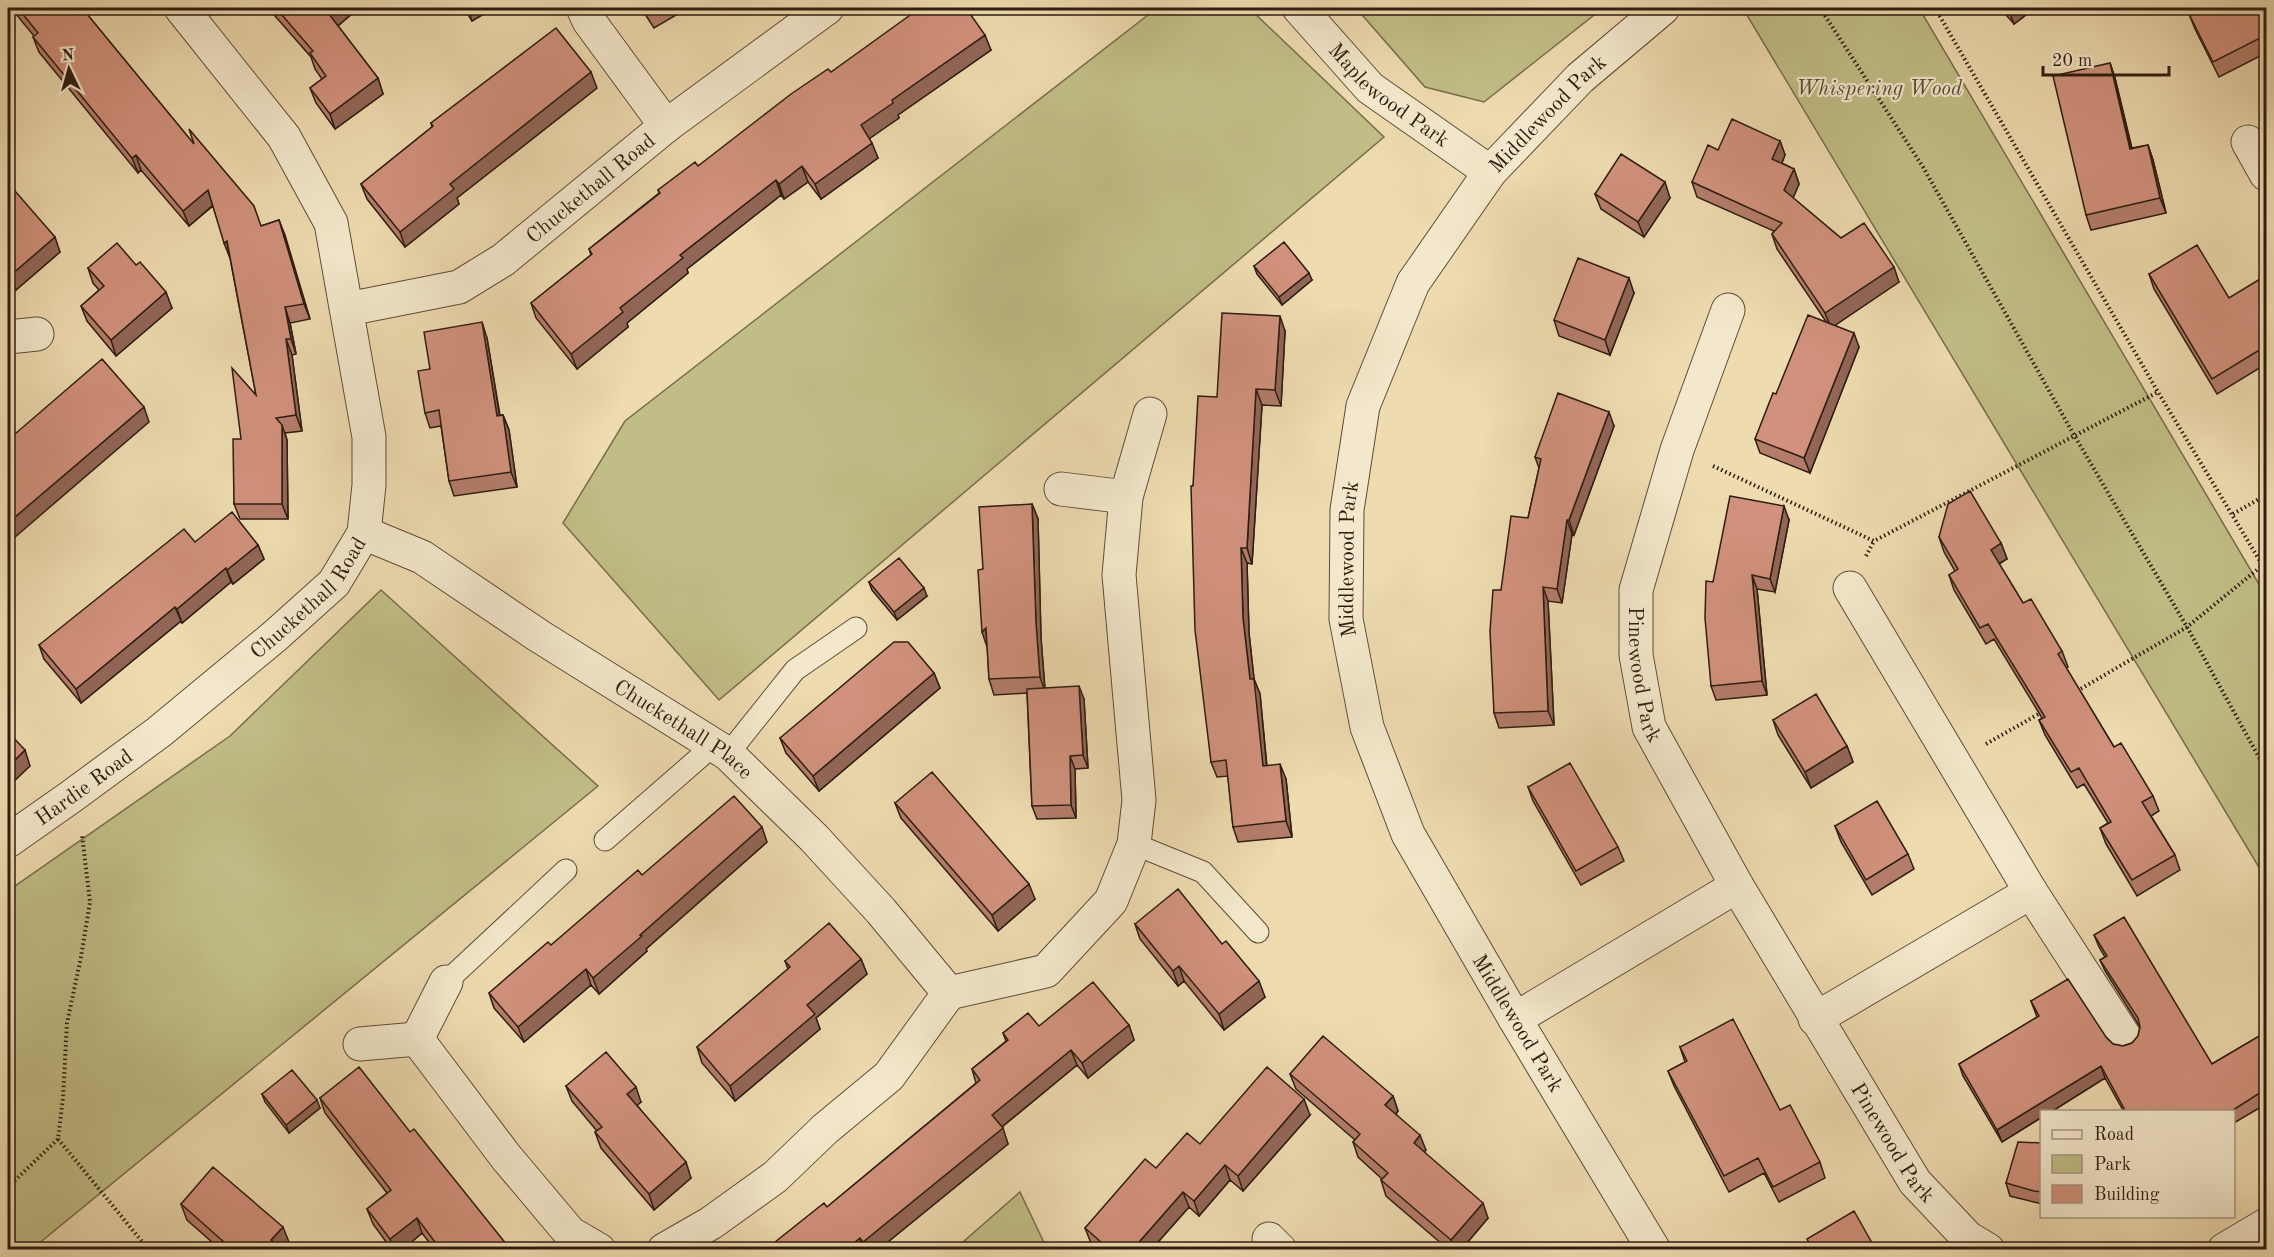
<svg xmlns="http://www.w3.org/2000/svg" width="2274" height="1257" viewBox="0 0 2274 1257" font-family="'Old Standard TT',serif">
<style>
.green{fill:#c1bd86;stroke:#776d4c;stroke-width:1.5}
.lines{fill:none;stroke-linecap:round;stroke-linejoin:round}
.lane-casing{stroke:#5d4c39;stroke-width:23}
.street-casing{stroke:#5d4c39;stroke-width:35}
.path{stroke:#2d1d11;stroke-width:4;stroke-dasharray:1.5 3;stroke-linecap:butt}
.lane{stroke:#f4e8cc;stroke-width:21}
.street{stroke:#f4e8cc;stroke-width:33}
.wall{fill:#b47d6b;stroke:#2d1d11;stroke-width:1.5}
.shaded-wall{fill:#926657;stroke:#2d1d11;stroke-width:1.5}
.building{fill:#d1917c;stroke:#2d1d11;stroke-width:1.5}
.labels{text-anchor:middle;stroke-width:4.5;stroke-linejoin:round;paint-order:stroke}
.park-label{font-size:21px;font-style:italic;fill:#594d34;stroke:#f4e8cc}
.street-label{font-size:21px;fill:#2d1d11;stroke:#f4e8cc}
</style>
<rect width="100%" height="100%" fill="#eedbb0"/>
<filter id="stains"><feTurbulence type="fractalNoise" baseFrequency=".00333" numOctaves="4"/><feColorMatrix values="0 0 0 0 .2 0 0 0 0 .09 0 0 0 0 .02 0 0 0 .5 -.17"/></filter>
<radialGradient id="worn" r=".72"><stop offset=".6" stop-color="#630" stop-opacity="0"/><stop offset="1" stop-color="#630" stop-opacity=".3"/></radialGradient>
<!-- green -->
<path class="green" d="M1157,8H1249L1384,137L719,700L563,523L625,421Z
M1356,8H1603L1484,102L1425,87Z
M1750,8H1919L2266,596V879L1745,12Z
M381,590L598,786L32,1249H8V891L230,736Z
M1020,1192L1047,1249H955Z"/>
<g class="lines">
<!-- lane casing -->
<g class="lane-casing">
<path id="lane" d="M728,754L795,670L856,628
M605,840L715,744
M1134,844L1203,872L1258,932
M446,982L566,870"/>
</g>
<!-- street casing -->
<g class="street-casing">
<g id="street">
<path d="M583,8L589,21L666,126L827,8"/>
<path id="s1" d="M1299,8L1370,88L1490,172"/>
<path d="M2248,142L2266,174"/>
<path id="s2" d="M348,309L459,287L503,260L666,126"/>
<path id="s3" d="M1728,310L1677,450L1636,590V655L1649,727L1737,886L1915,1182L1968,1238L1988,1250"/>
<path d="M8,337L37,334"/>
<path d="M1061,489L1126,497"/>
<path id="s4" d="M364,533L422,557L539,636L728,754L814,838L881,911L949,993L1046,971L1111,901L1134,844L1139,800L1119,575L1126,497L1150,414"/>
<path d="M1850,588L2031,892L2126,1039"/>
<path id="s5" d="M8,841L72,796L159,732L275,636L334,583L364,533L369,485V437L331,223L284,137L181,8"/>
<path d="M1515,1019L1737,886"/>
<path d="M1815,1019L2031,892"/>
<path d="M417,1039L446,982"/>
<path d="M360,1044L417,1039L506,1157L570,1233L599,1250"/>
<path d="M1269,1239L1280,1250"/>
<path d="M664,1250L711,1223L775,1177L825,1129L889,1076L949,993"/>
<path id="s6" d="M1654,1250L1515,1019L1408,834L1367,727L1346,619L1347,510L1363,406L1413,283L1490,172L1580,78L1663,8"/>
<path d="M2224,1250L2266,1225"/>
</g>
</g>
<!-- path -->
<path class="path" d="M1035,8L1044,11L1065,8
M1820,8L1923,167L2074,435L2187,627L2266,770
M1935,8L2158,392L2266,571
M1713,466L1874,541L2158,392
M2233,514L2266,495
M1866,556L1874,541
M2077,691L2187,627L2263,565
M1986,744L2042,712
M58,1139L149,1250
M8,1187L58,1139L63,1098L67,1023L81,957L90,902L82,835"/>
<!-- lane -->
<use href="#lane" class="lane"/>
<!-- street -->
<use href="#street" class="street"/>
</g>
<!-- wall -->
<path class="wall" d="M11,8H82L261,226L279,220L310,319L290,323L296,354L292,355L302,431L285,433L287,440L288,519H240L234,504L241,439L256,395L230,258L213,206L189,226L141,170L138,173L39,52L33,37L34,36Z
M268,8H352L354,12L338,26L378,78L383,94L335,129L316,103L310,88L322,79L315,69L311,57Z
M464,8H494L472,21Z
M641,8H688L654,28Z
M2000,8H2035L2014,24Z
M2266,8V53L2219,77L2195,29L2189,14Z
M925,12L991,50L898,115L899,118L869,138L878,158L821,199L808,182L784,199L781,195L687,269L688,273L627,323L628,327L577,369L536,318L531,303L591,255L589,249L659,193L658,190L698,166L831,72Z
M2110,63L2115,78L2132,148L2148,145L2153,160L2166,213L2091,230L2086,215Z
M597,88L457,198L459,204L405,247L367,199L361,184L432,127L431,123Z
M1780,141L1785,155L1782,163L1794,169L1799,184L1793,198L1841,238L1899,282L1835,325L1859,347L1810,473L1760,453L1755,439L1776,394L1827,323L1777,249L1772,234L1774,231L1697,197L1692,182L1718,150Z
M8,183L60,252L16,290L8,280Z
M1595,194L1670,198L1644,237L1601,209Z
M136,265L172,308L116,356L87,321L81,306L99,290L93,283L88,268Z
M1254,266L1312,280L1282,305L1257,274Z
M2149,274L2229,298L2266,279V364L2217,394L2154,289Z
M1634,293L1610,355L1559,336L1554,320Z
M1285,331L1281,406L1262,405L1252,564L1247,563L1249,633L1254,679L1260,694L1267,766L1286,779L1292,837L1238,842L1233,827L1228,776L1217,777L1211,762L1193,486L1217,397Z
M487,338L500,415H503L509,430L517,487L454,496L449,481L441,426L430,428L425,413L430,369Z
M1614,426L1574,535L1572,534L1562,603L1548,601L1554,725L1499,728L1494,713L1501,590L1528,518L1539,468L1535,457Z
M1032,504L1038,519L1041,638L1045,688L1084,699L1088,768L1075,769L1076,818L1037,819L1032,806L1027,693L994,695L989,679L983,569Z
M1789,520L1775,592L1757,589L1767,695L1716,700L1711,686L1713,582Z
M1939,537L2001,543L2007,559L1999,564L2023,603L2062,651L2068,667L2066,668L2114,747L2153,796L2159,811L2151,816L2175,855L2180,870L2137,896L2106,844L2100,828L2108,823L2084,784L2077,788L2045,735L2039,720L2042,718L1994,639L1986,644L1954,590L1949,575L1955,571L1944,552Z
M258,545L264,559L233,584L231,582L182,623L181,621L81,703L44,659L39,645Z
M869,582L927,596L897,620L872,590Z
M934,673L940,688L819,791L786,753L780,738Z
M1773,720L1847,746L1853,762L1811,788L1778,735Z
M1528,787L1618,847L1624,861L1581,885L1533,801Z
M895,803L1035,899L998,931L901,818Z
M1835,826L1908,854L1914,869L1872,895L1841,842Z
M767,842L646,949L647,951L599,994L591,985L524,1042L494,1008L489,993L642,875Z
M1135,924L1265,997L1224,1030L1184,981L1178,986L1140,939Z
M2094,935L2212,1064L2266,1032V1104L2234,1123V1112H2124L2105,1078L2051,1112H2042V1117L2002,1142L1963,1076L1959,1064L2037,1017L2031,1001L2106,1037L2113,1044L2123,1046L2132,1043L2138,1036L2140,1027L2105,971L2100,960L2105,957L2099,947Z
M861,959L867,974L816,1018L820,1029L735,1101L702,1063L697,1047L788,969L785,961Z
M1129,1025L1134,1040L1088,1078L1077,1065L1002,1127L1008,1144L878,1250H765L827,1207L976,1083L972,1069L1006,1041L1003,1033L1039,1026Z
M1680,1047L1780,1110L1820,1162L1825,1178L1779,1202L1764,1173L1729,1192L1674,1086L1668,1071L1685,1062Z
M1290,1074L1393,1096L1398,1111L1396,1114L1426,1150L1424,1152L1488,1218L1461,1250H1449L1386,1196L1381,1180L1382,1179L1358,1157L1353,1142L1355,1140L1296,1089Z
M566,1086L641,1102L637,1105L691,1178L654,1210L601,1148L595,1132L597,1131L572,1101Z
M262,1094L320,1108L289,1133L265,1102Z
M320,1098L410,1132L511,1250H435L422,1233L402,1250H392L373,1224L367,1209L387,1193L325,1113Z
M1310,1115L1243,1191L1230,1180L1199,1216L1189,1207L1151,1250H1098L1091,1243L1085,1228L1156,1168L1200,1144Z
M2042,1143V1204L2010,1196L2006,1183Z
M181,1204L289,1242L282,1250H221L187,1220Z"/>
<!-- shaded-wall -->
<path class="shaded-wall" d="M336,8H352L354,12L334,29L329,14Z
M443,8H451L444,12Z
M467,8H494L472,21Z
M2010,8H2035L2014,24L2008,9Z
M985,35L991,50L898,115L899,118L866,141L861,125L892,100Z
M2110,63L2115,78L2135,164L2130,149Z
M591,72L597,88L457,198L459,204L405,247L400,232L450,184Z
M378,78L383,94L335,129L330,114Z
M1780,141L1785,155L1777,174L1772,159Z
M872,143L878,158L821,199L815,184Z
M2148,145L2153,160L2166,213L2160,198Z
M136,155L141,170L138,173L132,158Z
M802,166L808,182L784,199L779,184Z
M1794,169L1799,184L1790,205L1784,190Z
M776,180L781,195L687,269L688,273L627,323L628,327L577,369L571,354L620,308L680,255Z
M1665,182L1670,198L1644,237L1638,222Z
M208,190L213,205L189,226L183,211Z
M279,220L285,235L310,319L304,304Z
M55,237L60,252L16,290L11,275Z
M227,241L230,258L224,243Z
M1894,267L1899,282L1831,328L1825,313Z
M1309,273L1312,280L1282,305L1279,297Z
M1629,278L1634,293L1610,355L1605,340Z
M166,292L172,308L116,356L111,340Z
M285,307L290,323L296,354L291,339Z
M1280,316L1285,331L1281,406L1275,390Z
M482,322L487,338L502,431L497,416Z
M1854,333L1859,347L1810,473L1804,458Z
M286,339L292,355L302,431L296,415Z
M1256,389L1262,405L1252,564L1247,548Z
M144,407L149,422L8,543V523Z
M1609,412L1614,426L1574,535L1569,520Z
M503,415L509,430L517,487L511,472Z
M282,425L287,440L288,519L282,504Z
M1032,504L1038,519L1041,638L1045,692L1040,677L1036,623Z
M1784,506L1789,520L1775,592L1770,579Z
M1567,520L1572,534L1562,603L1557,589Z
M2001,543L2007,559L1996,565L1991,550Z
M258,545L264,559L233,584L227,570Z
M1241,548L1247,563L1249,633L1254,679L1260,694L1268,781L1263,766L1250,679L1243,618Z
M226,568L231,582L182,623L177,609Z
M1752,575L1757,589L1767,695L1762,681Z
M1543,587L1548,601L1554,725L1548,711Z
M924,588L927,596L897,620L894,612Z
M175,607L181,621L81,703L76,689Z
M986,628L987,647L982,632Z
M934,673L940,688L819,791L813,776Z
M1079,686L1084,699L1088,768L1083,755Z
M1847,746L1853,762L1811,788L1805,772Z
M25,750L30,766L8,787V767Z
M1070,756L1075,769L1076,818L1071,805Z
M1280,764L1286,779L1292,837L1286,821Z
M762,827L767,842L646,949L647,951L599,994L593,978L640,935Z
M1029,884L1035,899L998,931L992,915Z
M861,959L867,974L816,1018L820,1029L735,1101L730,1086L807,1005Z
M1179,966L1184,981L1178,986L1173,971Z
M586,969L591,985L524,1042L518,1027Z
M1259,981L1265,997L1224,1030L1219,1014Z
M1129,1025L1134,1040L1088,1078L1082,1063Z
M1071,1050L1077,1065L998,1130L992,1115Z
M2101,1066L2105,1078L2051,1112H2042V1117L2002,1142L1997,1130Z
M636,1087L641,1102L633,1109L627,1094Z
M1393,1096L1398,1111L1390,1120L1385,1105Z
M1304,1099L1310,1115L1243,1191L1238,1176Z
M317,1100L320,1108L289,1133L286,1125Z
M1003,1128L1008,1144L878,1250H866L863,1242Z
M1420,1135L1426,1150L1419,1158L1414,1143Z
M686,1162L691,1178L654,1210L649,1194Z
M1225,1165L1230,1180L1199,1216L1194,1201Z
M1183,1192L1189,1207L1151,1250H1132Z
M1483,1203L1488,1218L1461,1250H1454L1451,1240Z
M417,1218L422,1233L402,1250H394L390,1239Z
M283,1227L289,1242L282,1250L271,1240Z
M860,1238L864,1250H845Z"/>
<!-- building -->
<path class="building" d="M18,8H82L194,144L189,129L254,206L261,226L279,220L304,304L285,307L291,339H286L296,415L276,418L282,425V504H234L233,439H241L232,368L256,395L227,241L224,243L208,190L183,211L136,155L132,158L33,37L38,33Z
M276,8H336L329,14L378,78L330,114L310,88L326,76L310,53L313,51Z
M645,8H658L648,13Z
M920,8H921L925,12L931,8H966L985,35L892,100L893,103L861,125L872,143L815,184L802,166L779,184L776,180L680,255L683,258L620,308L623,312L571,354L531,303L592,254L589,249L660,193L658,190L695,162L698,166L791,94L828,69L831,72Z
M2202,8H2266V35L2213,62L2189,14Z
M556,28L591,72L450,184L454,189L400,232L361,184L433,126L431,123Z
M2110,63L2130,149L2148,145L2160,198L2086,215L2053,76Z
M1732,119L1780,141L1772,159L1794,169L1784,190L1841,238L1864,223L1894,267L1825,313L1772,234L1782,223L1692,182L1708,145L1718,150Z
M1621,154L1665,182L1638,222L1595,194Z
M8,183L55,237L11,275L8,271Z
M1284,242L1309,273L1279,297L1254,266Z
M117,243L136,265L140,262L166,292L111,340L81,306L104,286L88,268Z
M2197,245L2229,298L2265,276L2266,279V346L2212,379L2149,274Z
M1578,258L1629,278L1605,340L1554,320Z
M1222,313L1280,316L1275,390L1256,389L1247,548H1241L1243,618L1250,679H1254L1263,766L1280,764L1286,821L1233,827L1226,760L1211,762L1195,630L1191,486H1193L1198,396L1217,397Z
M1808,315L1854,333L1804,458L1755,439L1773,393L1776,394Z
M482,322L497,416L503,415L511,472L449,481L439,410L425,413L418,371L430,369L424,332Z
M102,359L144,407L8,523V440Z
M1558,393L1609,412L1569,520H1567L1557,589L1543,587L1548,711L1494,713L1490,631L1493,590H1501L1511,516L1528,518L1541,459L1535,457Z
M1970,491L2001,543L1991,550L2023,603L2031,599L2062,651L2058,654L2114,747L2121,743L2153,796L2142,802L2175,855L2132,880L2100,828L2111,822L2079,768L2071,772L2039,720L2045,717L1988,624L1980,628L1949,575L1958,569L1939,537L1948,504Z
M1730,496L1784,506L1770,579L1752,575L1762,681L1711,686L1705,618L1706,581L1713,582Z
M1032,504L1036,623L1040,677L989,679L986,628L982,632L978,570L983,569L979,507Z
M232,512L258,545L227,570L226,568L177,609L175,607L76,689L39,645L184,529L195,542Z
M899,558L924,588L894,612L869,582Z
M894,642H908L934,673L813,776L780,738Z
M1079,686L1083,755L1070,756L1071,805L1032,806L1027,689Z
M1816,694L1847,746L1805,772L1773,720Z
M8,732L25,750L8,767Z
M1570,763L1618,847L1576,871L1528,787Z
M932,772L1029,884L992,915L895,803Z
M734,796L762,827L640,935L642,936L593,978L586,969L518,1027L489,993L548,942L551,945L638,870L642,875Z
M1877,801L1908,854L1866,880L1835,826Z
M1178,889L1222,944L1226,941L1259,981L1219,1014L1179,966L1173,971L1135,924Z
M2124,917L2212,1064L2266,1032V1089L2230,1112H2126L2101,1066L1997,1130L1959,1064L2039,1016L2031,1001L2068,979L2106,1037L2113,1044L2123,1046L2132,1043L2138,1036L2140,1027L2138,1018L2100,960L2107,956L2094,935Z
M829,923L861,959L807,1005L815,1014L730,1086L697,1047L790,967L785,961Z
M1093,982L1129,1025L1082,1063L1071,1050L992,1115L1003,1128L863,1242L860,1238L845,1250H765L824,1203L827,1207L980,1080L972,1069L1008,1040L1003,1033L1028,1013L1039,1026Z
M1733,1019L1780,1110L1790,1105L1820,1162L1773,1187L1758,1158L1724,1176L1668,1071L1687,1061L1680,1047Z
M1323,1036L1393,1096L1385,1105L1420,1135L1414,1143L1483,1203L1451,1240L1381,1180L1388,1173L1353,1142L1360,1134L1290,1074Z
M606,1052L636,1087L627,1094L686,1162L649,1194L595,1132L602,1127L566,1086Z
M359,1067L410,1132L414,1129L511,1250H441L417,1218L390,1239L367,1209L391,1190L320,1098Z
M1267,1067L1304,1099L1238,1176L1225,1165L1194,1201L1183,1192L1132,1250H1110L1085,1228L1145,1159L1156,1168L1187,1133L1200,1144Z
M292,1070L317,1100L286,1125L262,1094Z
M2018,1142L2042,1143V1192L2034,1191L2006,1183Z
M213,1167L283,1227L271,1240L282,1250H233L181,1204Z
M1854,1211L1876,1250H1813L1807,1239Z"/>
<g class="labels">
<!-- park labels -->
<g class="park-label">
<text x="1879" y="95">Whispering Wood</text>
</g>
<!-- street labels -->
<g class="street-label">
<text dy="7" stroke="none"><textPath href="#s1" startOffset="126">Maplewood Park</textPath></text>
<text dy="7" stroke="none"><textPath href="#s6" startOffset="1272">Middlewood Park</textPath></text>
<text dy="7" stroke="none"><textPath href="#s2" startOffset="278">Chuckethall Road</textPath></text>
<text dy="7" stroke="none"><textPath href="#s6" startOffset="768">Middlewood Park</textPath></text>
<text dy="7" stroke="none"><textPath href="#s5" startOffset="388">Chuckethall Road</textPath></text>
<text dy="7" stroke="none"><textPath href="#s3" startOffset="380">Pinewood Park</textPath></text>
<text dy="7" stroke="none"><textPath href="#s4" startOffset="376">Chuckethall Place</textPath></text>
<text dy="7" stroke="none"><textPath href="#s5" startOffset="93">Hardie Road</textPath></text>
<text transform="translate(1518 1023) rotate(59)" y="7">Middlewood Park</text>
<text dy="7" stroke="none"><textPath href="#s3" startOffset="915">Pinewood Park</textPath></text>
</g>
</g>
<!-- margin -->
<rect width="2274" height="1257" fill="none" stroke="#eedbb0" stroke-width="30"/>
<rect x="9" y="9" width="2256" height="1239" fill="none" stroke="#2d1d11" stroke-width="3"/>
<rect x="15" y="15" width="2244" height="1227" fill="none" stroke="#2d1d11" stroke-width="1.5"/>
<!-- legend -->
<rect x="2040" y="1110" width="195" height="108" fill="#f4e8cc" stroke="#a49781" stroke-width="1.5"/>
<rect x="2052" y="1130" width="30" height="9" fill="#f4e8cc" stroke="#a49781" stroke-width="1.5"/>
<text x="2094" y="1140" font-size="18" fill="#2d1d11">Road</text>
<rect x="2052" y="1155" width="30" height="18" fill="#c1bd86" stroke="#a49781" stroke-width="1.5"/>
<text x="2094" y="1170" font-size="18" fill="#2d1d11">Park</text>
<rect x="2052" y="1185" width="30" height="18" fill="#d1917c" stroke="#a49781" stroke-width="1.5"/>
<text x="2094" y="1200" font-size="18" fill="#2d1d11">Building</text>
<!-- north arrow -->
<g transform="translate(69 69) rotate(355)" stroke="#f4e8cc" stroke-width="4.5" paint-order="stroke">
<path d="M0-4.5L10 22L0 15L-10 22Z" fill="#2d1d11"/>
<text y="-9" font-size="16" font-weight="bold" text-anchor="middle" fill="#2d1d11">N</text>
</g>
<!-- scale -->
<path d="M2043 66v9h126v-9" fill="none" stroke="#2d1d11" stroke-width="3"/>
<text x="2052" y="66" font-size="18" fill="#2d1d11" stroke="#f4e8cc" stroke-width="4.5" paint-order="stroke">20 m</text>
<rect width="100%" height="100%" filter="url(#stains)"/>
<rect width="100%" height="100%" fill="url(#worn)"/>
</svg>
